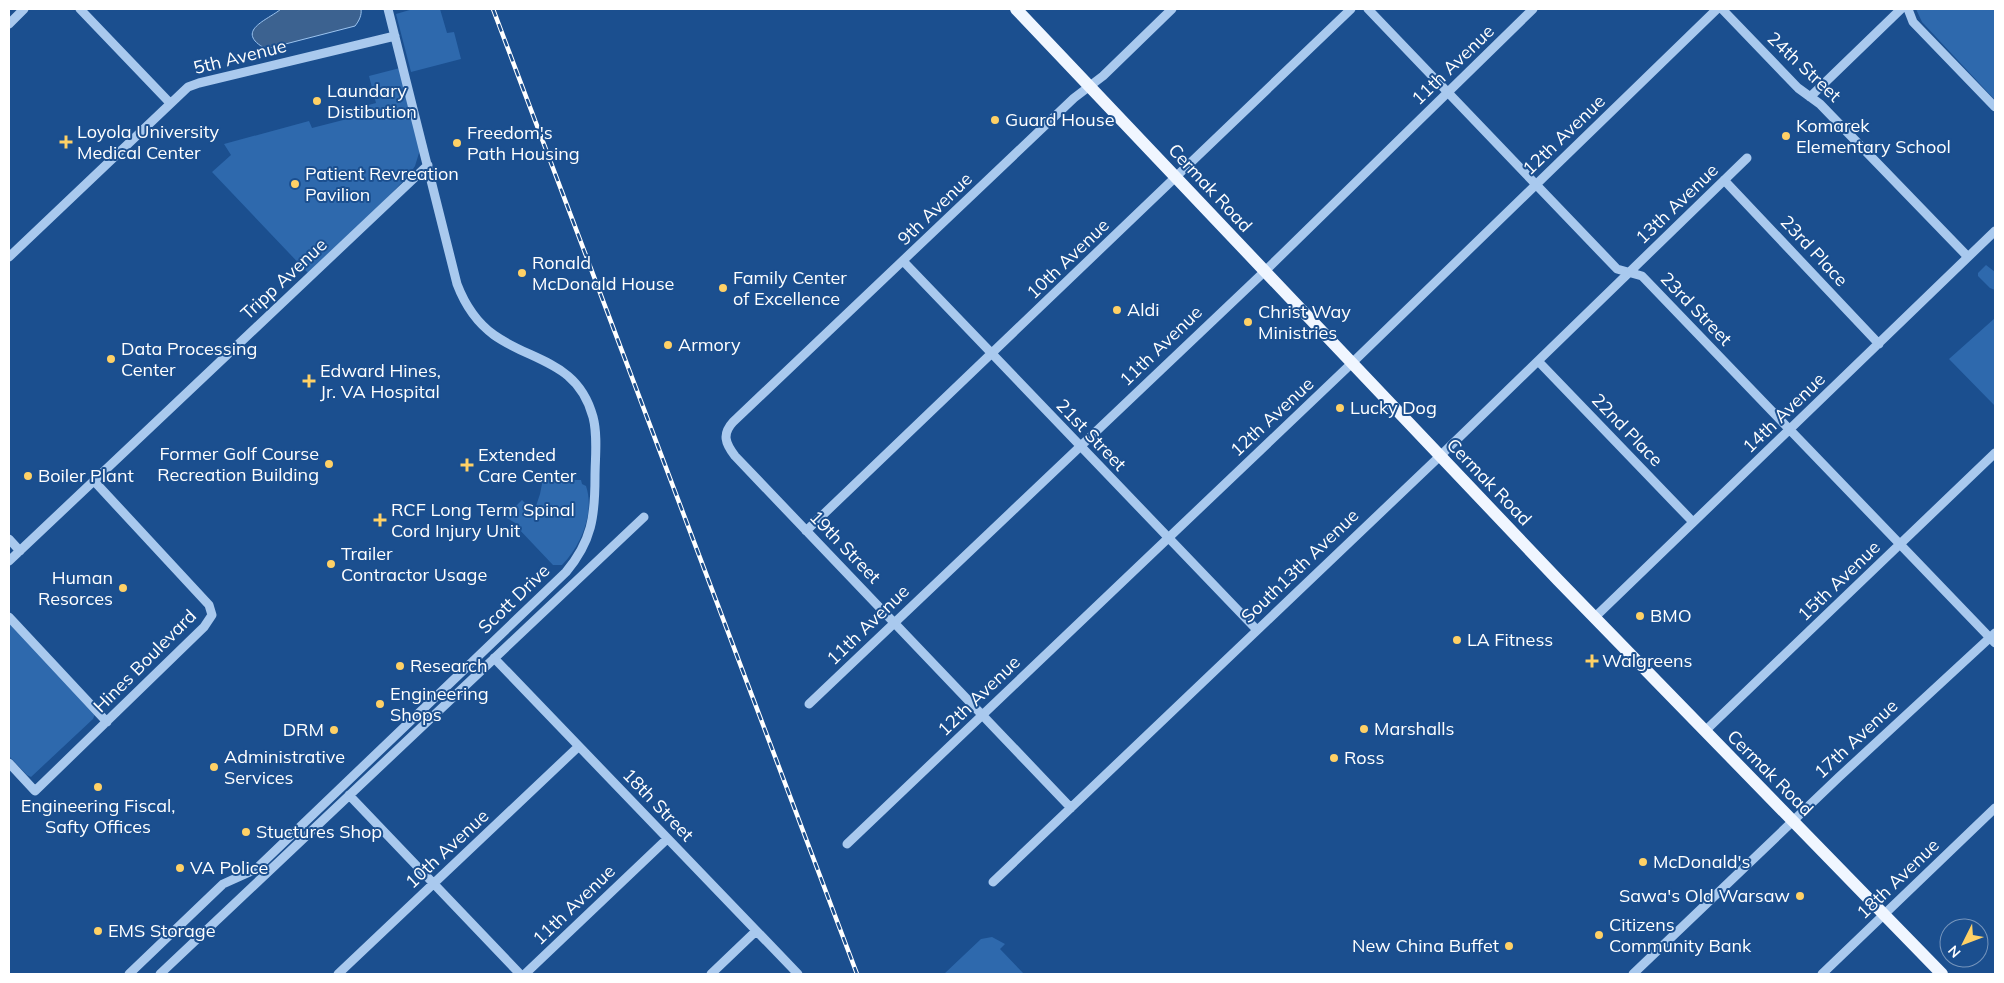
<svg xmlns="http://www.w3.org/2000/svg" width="2004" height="983" viewBox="0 0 2004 983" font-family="Mulish,sans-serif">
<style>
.green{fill:#2e69ad}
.water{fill:#3c6290;stroke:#9cc4f0}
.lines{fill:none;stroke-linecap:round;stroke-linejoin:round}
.minor{stroke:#a9c9ee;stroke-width:9}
.major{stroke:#f0f6ff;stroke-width:12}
.rail-casing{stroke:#fff;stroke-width:4.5}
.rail{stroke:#1b4f8f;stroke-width:2.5;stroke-dasharray:8;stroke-linecap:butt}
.poi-dot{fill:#ffd166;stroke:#1b4f8f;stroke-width:2}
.labels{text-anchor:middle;stroke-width:4;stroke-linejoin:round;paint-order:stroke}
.street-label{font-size:18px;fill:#fff;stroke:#1b4f8f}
.poi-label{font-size:18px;fill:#fff;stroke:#1b4f8f;text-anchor:start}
</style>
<rect width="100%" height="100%" fill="#1b4f8f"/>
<!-- green -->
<path class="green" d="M413,9H440L447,33L454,32L461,59L411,72L396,14Z
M1916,9H1995V100L1922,22Z
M400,68L419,140V153L415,166L409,175L384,201L308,273L212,172L231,155L224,144L309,121L312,128L351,118L349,110L376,103L369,76Z
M1986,265L1995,272V290L1990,288L1978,276V273Z
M1995,318V406L1949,359Z
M543,479L581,480L582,484L586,486C595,512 581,546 562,565H553L516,526L517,524L505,517L522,500L531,509H535L540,494Z
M9,621L95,714L93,719L31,777L27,775L9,756Z
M992,937L1005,944L1000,949L1024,974H944L981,939Z"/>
<!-- water -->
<path class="water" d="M281,9H361C362,15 359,21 355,26L266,49C233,31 268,20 281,9Z"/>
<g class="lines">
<!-- minor -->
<path class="minor" d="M80,9L170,103
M1368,9L1617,269L1642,276L1995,643
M1722,9L1798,88L1820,104L1968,257
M1908,9L1913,22L1995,107
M9,24L24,9
M1810,97L1901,9
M1724,180L1879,344
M9,257L188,87L199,83L395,36
M903,261L1257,630
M1538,361L1693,522
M806,531L1351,9
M9,539L20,551
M9,561L428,165
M9,617L107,722
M1594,618L1995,231
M494,658L798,974
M809,704L1264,272L1533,9
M1705,731L1995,453
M9,763L35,791L204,627L212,615L209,605L94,481
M349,795L520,974
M1071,808L735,456C725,443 722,434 733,422L1074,98L1103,76L1172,9
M847,844L1352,363L1717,9
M993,882L1440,456L1747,158
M129,974L223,884L256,869L566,572C592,541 595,516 595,477C595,458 598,436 593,417C578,361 532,362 494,335C476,322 465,305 457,284L388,9
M160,974L644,517
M338,974L578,747
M525,974L667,839
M711,974L756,931
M1633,974L1839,777L1995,633
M1822,974L1995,808"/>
<!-- major -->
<path class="major" d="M1016,9L1558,580L1942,974"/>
<!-- rail casing -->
<g class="rail-casing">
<path id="rail" d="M493,9L857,974"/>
</g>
<!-- rail -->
<use href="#rail" class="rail"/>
</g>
<!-- markers -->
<g class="poi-dot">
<circle cx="317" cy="101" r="5"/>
<circle cx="995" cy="120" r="5"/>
<circle cx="1786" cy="136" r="5"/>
<path d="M63.5 134.5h5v5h5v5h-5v5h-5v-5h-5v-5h5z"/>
<circle cx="457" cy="143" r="5"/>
<circle cx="295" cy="184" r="5"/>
<circle cx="522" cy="273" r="5"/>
<circle cx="723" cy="288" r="5"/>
<circle cx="1117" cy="310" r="5"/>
<circle cx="1248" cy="322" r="5"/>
<circle cx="668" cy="345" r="5"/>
<circle cx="111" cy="359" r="5"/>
<path d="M306.5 373.5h5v5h5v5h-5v5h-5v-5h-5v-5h5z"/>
<circle cx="1340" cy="408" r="5"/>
<circle cx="329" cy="464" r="5"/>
<path d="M464.5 457.5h5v5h5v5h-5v5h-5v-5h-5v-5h5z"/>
<circle cx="28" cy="476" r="5"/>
<path d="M377.5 512.5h5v5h5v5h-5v5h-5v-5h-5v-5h5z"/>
<circle cx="331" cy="564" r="5"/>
<circle cx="123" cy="588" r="5"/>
<circle cx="1640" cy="616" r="5"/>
<circle cx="1457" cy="640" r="5"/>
<path d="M1589.5 653.5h5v5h5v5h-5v5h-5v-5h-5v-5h5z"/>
<circle cx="400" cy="666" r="5"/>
<circle cx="380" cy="704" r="5"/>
<circle cx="1364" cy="729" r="5"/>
<circle cx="334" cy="730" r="5"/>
<circle cx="1334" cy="758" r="5"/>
<circle cx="214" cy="767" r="5"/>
<circle cx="98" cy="787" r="5"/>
<circle cx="246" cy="832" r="5"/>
<circle cx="1643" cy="862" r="5"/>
<circle cx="180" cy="868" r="5"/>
<circle cx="1800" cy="896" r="5"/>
<circle cx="98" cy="931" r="5"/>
<circle cx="1599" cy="935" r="5"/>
<circle cx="1509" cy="946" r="5"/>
</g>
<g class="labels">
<!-- street labels -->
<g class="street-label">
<text transform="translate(240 57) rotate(-14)" y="6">5th Avenue</text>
<text transform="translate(1453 65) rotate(-44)" y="6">11th Avenue</text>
<text transform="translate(1804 67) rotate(43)" y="6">24th Street</text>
<text transform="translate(1564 135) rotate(-44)" y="6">12th Avenue</text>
<text transform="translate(1210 188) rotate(47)" y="6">Cermak Road</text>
<text transform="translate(1677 204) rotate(-44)" y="6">13th Avenue</text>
<text transform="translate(935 209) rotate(-44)" y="6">9th Avenue</text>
<text transform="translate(1814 251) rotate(47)" y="6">23rd Place</text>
<text transform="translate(1068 259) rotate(-44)" y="6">10th Avenue</text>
<text transform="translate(284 279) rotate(-43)" y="6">Tripp Avenue</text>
<text transform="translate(1696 309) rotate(46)" y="6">23rd Street</text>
<text transform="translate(1161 346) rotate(-44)" y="6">11th Avenue</text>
<text transform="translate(1784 413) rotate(-44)" y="6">14th Avenue</text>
<text transform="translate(1272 417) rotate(-43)" y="6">12th Avenue</text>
<text transform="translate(1627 430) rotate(46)" y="6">22nd Place</text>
<text transform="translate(1091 435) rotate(46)" y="6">21st Street</text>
<text transform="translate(1489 482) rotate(46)" y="6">Cermak Road</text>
<text transform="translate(845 547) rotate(46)" y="6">19th Street</text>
<text transform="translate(1300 566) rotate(-44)" y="6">South13th Avenue</text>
<text transform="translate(1839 581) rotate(-44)" y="6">15th Avenue</text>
<text transform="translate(514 599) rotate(-44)" y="6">Scott Drive</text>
<text transform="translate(868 625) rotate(-44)" y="6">11th Avenue</text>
<text transform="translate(145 661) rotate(-45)" y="6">Hines Boulevard</text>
<text transform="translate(979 696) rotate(-44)" y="6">12th Avenue</text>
<text transform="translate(1856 739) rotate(-43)" y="6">17th Avenue</text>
<text transform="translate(1770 773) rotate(45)" y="6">Cermak Road</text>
<text transform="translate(658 805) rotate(46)" y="6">18th Street</text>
<text transform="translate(447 849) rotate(-43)" y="6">10th Avenue</text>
<text transform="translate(1898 879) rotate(-44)" y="6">18th Avenue</text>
<text transform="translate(574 905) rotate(-44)" y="6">11th Avenue</text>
</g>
<!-- poi labels -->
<g class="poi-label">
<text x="327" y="97">Laundary<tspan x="327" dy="21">Distibution</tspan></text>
<text x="1005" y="126">Guard House</text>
<text x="1796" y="132">Komarek<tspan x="1796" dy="21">Elementary School</tspan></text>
<text x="77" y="138">Loyola University<tspan x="77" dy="21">Medical Center</tspan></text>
<text x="467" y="139">Freedom's<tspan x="467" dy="21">Path Housing</tspan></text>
<text x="305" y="180">Patient Revreation<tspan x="305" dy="21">Pavilion</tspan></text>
<text x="532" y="269">Ronald<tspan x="532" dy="21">McDonald House</tspan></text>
<text x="733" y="284">Family Center<tspan x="733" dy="21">of Excellence</tspan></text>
<text x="1127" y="316">Aldi</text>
<text x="1258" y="318">Christ Way<tspan x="1258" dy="21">Ministries</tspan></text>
<text x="678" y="351">Armory</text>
<text x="121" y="355">Data Processing<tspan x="121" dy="21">Center</tspan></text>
<text x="320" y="377">Edward Hines,<tspan x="320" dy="21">Jr. VA Hospital</tspan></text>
<text x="1350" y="414">Lucky Dog</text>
<text x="319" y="460" text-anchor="end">Former Golf Course<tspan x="319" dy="21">Recreation Building</tspan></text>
<text x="478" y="461">Extended<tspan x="478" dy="21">Care Center</tspan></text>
<text x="38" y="482">Boiler Plant</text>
<text x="391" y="516">RCF Long Term Spinal<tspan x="391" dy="21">Cord Injury Unit</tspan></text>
<text x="341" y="560">Trailer<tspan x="341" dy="21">Contractor Usage</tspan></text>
<text x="113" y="584" text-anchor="end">Human<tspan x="113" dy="21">Resorces</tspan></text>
<text x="1650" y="622">BMO</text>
<text x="1467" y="646">LA Fitness</text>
<text x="1602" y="667">Walgreens</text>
<text x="410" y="672">Research</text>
<text x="390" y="700">Engineering<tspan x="390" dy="21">Shops</tspan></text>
<text x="1374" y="735">Marshalls</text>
<text x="324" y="736" text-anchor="end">DRM</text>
<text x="224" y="763">Administrative<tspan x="224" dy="21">Services</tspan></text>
<text x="1344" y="764">Ross</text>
<text x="98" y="812" text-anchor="middle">Engineering Fiscal,<tspan x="98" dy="21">Safty Offices</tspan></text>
<text x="256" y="838">Stuctures Shop</text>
<text x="1653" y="868">McDonald's</text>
<text x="190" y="874">VA Police</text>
<text x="1790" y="902" text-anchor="end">Sawa's Old Warsaw</text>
<text x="1609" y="931">Citizens<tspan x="1609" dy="21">Community Bank</tspan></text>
<text x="108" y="937">EMS Storage</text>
<text x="1499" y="952" text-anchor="end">New China Buffet</text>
</g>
</g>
<!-- border -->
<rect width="2004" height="983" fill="none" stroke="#ffffff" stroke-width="20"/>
<!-- north arrow -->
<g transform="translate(1964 943) rotate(228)"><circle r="24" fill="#1b4f8f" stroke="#7695bc"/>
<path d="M0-4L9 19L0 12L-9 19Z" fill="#ffd166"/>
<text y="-8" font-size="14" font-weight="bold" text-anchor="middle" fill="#ffffff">N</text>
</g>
</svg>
